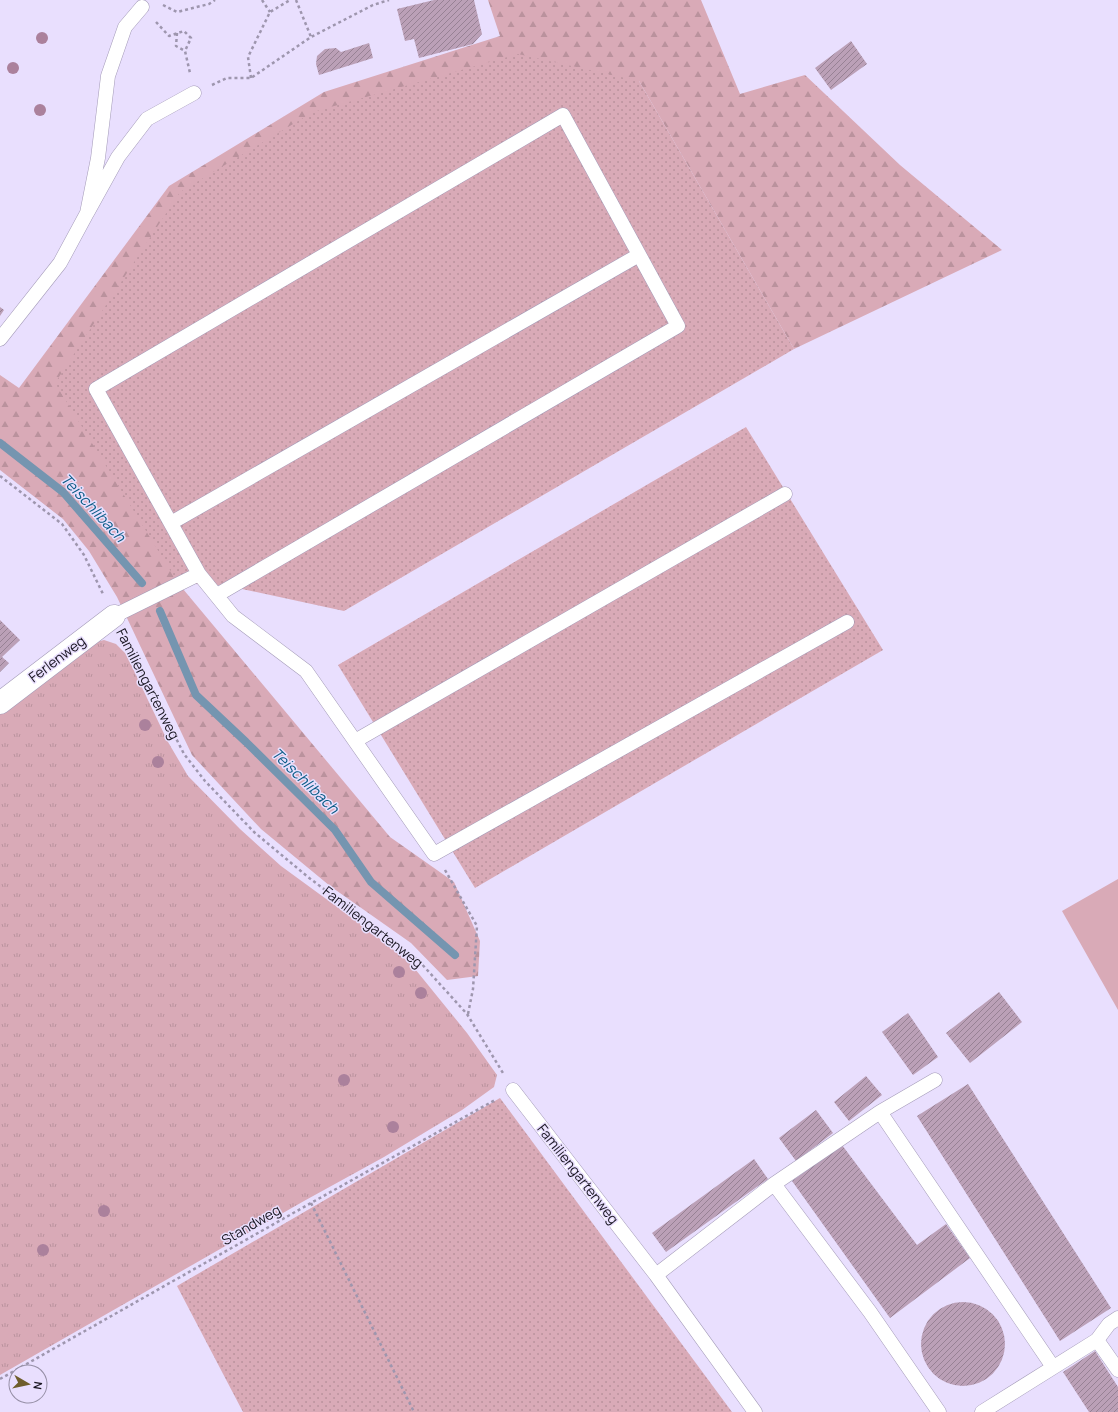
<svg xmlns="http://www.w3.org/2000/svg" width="1118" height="1412" viewBox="0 0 1118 1412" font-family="Manrope,sans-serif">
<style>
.grass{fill:url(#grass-tufts)}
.forest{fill:url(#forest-firs)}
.garden{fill:url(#garden-dots)}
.pitch{fill:#d9aab7}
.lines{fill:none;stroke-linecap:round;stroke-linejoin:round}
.stream{stroke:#7595b0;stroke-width:8}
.building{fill:url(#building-hatch)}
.lane-casing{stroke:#a59cb9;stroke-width:15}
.street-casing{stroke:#a59cb9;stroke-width:23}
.path{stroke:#9e96ae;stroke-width:2.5;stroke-dasharray:3 3;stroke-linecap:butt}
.lane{stroke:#fff;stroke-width:14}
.street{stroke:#fff;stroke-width:22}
.tree{fill:#ab819c}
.labels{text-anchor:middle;stroke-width:3;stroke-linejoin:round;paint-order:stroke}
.street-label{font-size:14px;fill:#191621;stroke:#e9dffe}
.water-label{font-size:15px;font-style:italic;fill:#0a5c86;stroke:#e9dffe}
</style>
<defs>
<pattern id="grass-tufts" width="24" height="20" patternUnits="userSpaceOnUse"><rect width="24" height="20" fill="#d9aab7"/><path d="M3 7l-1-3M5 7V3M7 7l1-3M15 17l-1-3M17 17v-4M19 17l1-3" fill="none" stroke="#ba929d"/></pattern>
<pattern id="forest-firs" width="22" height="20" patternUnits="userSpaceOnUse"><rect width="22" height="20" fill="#d9aab7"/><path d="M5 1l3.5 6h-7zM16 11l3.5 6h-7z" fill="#ba929d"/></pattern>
<pattern id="garden-dots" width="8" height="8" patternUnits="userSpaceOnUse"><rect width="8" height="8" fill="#d9aab7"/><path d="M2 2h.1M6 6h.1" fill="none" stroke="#ba929d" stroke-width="1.8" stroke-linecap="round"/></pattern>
<pattern id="building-hatch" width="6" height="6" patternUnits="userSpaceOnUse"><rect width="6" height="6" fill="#bba0b7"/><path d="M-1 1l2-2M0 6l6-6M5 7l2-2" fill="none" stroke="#978194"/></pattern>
</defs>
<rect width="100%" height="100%" fill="#e9dffe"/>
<!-- grass -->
<path class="grass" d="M104,640L116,644L126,654L168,742L188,776L240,829L281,866L370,931L411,964L467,1033L497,1075L494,1087L462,1110L384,1157L304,1201L0,1375V709L89,644Z"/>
<!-- forest -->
<path class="forest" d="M488,0H701L740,94L805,75L900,165L1002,250L794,349L639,81L178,583L390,837L454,882L480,941L478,976L447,980L411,943L330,886L261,829L192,755L117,597L89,551L63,519L0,470V375L19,388L169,186L324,92L500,36Z"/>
<!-- garden -->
<path class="garden" d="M518,54L639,81L794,349L344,611L228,586L178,583L55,383L180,192L313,112Z
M746,427L883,650L475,888L338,665Z
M500,1098L732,1412H243L177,1286Z"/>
<!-- pitch -->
<path class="pitch" d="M1118,879V1010L1062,911Z"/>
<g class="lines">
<!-- stream -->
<path class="stream" d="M0,443L63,492L142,583
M160,611L196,695L246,742L335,830L371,882L455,955"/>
</g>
<!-- building -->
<path class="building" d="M434,0H474L482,34L473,44L419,58L414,39L405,41L397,9Z
M851,41L867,64L831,90L815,68Z
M369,43L373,58L319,75L316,64L317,56L325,49L336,48L341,52Z
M0,307L4,310L0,316Z
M0,620L20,640L2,657L9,663L0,672Z
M999,992L1022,1022L970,1063L946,1033Z
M908,1013L938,1057L913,1075L882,1032Z
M866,1076L882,1095L849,1121L834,1102Z
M968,1084L1111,1308L1060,1341L917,1116Z
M816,1110L833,1133L796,1161L779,1138Z
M842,1145L917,1245L946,1224L970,1258L890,1318L792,1181Z
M754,1159L768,1179L666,1252L652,1233Z
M921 1344a42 42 0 1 1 84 0a42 42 0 1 1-84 0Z
M1095,1351L1118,1387V1412H1089L1063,1372Z"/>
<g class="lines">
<!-- lane casing -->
<g class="lane-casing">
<path id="lane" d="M142,7L125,27L108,76L98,158L87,213L118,157L147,119L194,93
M0,339L60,263L87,213
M171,523L639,255
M217,595L678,326L563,115L96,389L199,574L233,616L306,671L434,854L847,622
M114,616L199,574
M355,741L785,494
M513,1090L656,1275L755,1412
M880,1112L1053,1367
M774,1184L870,1312L939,1412
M656,1275L774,1184L880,1112L935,1080
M1097,1340L1118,1370
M982,1412L1097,1340L1109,1324L1118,1318"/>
</g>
<!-- street casing -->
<g class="street-casing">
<path id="street" d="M0,703L114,616"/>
</g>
<!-- path -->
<path class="path" d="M262,0L270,12
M296,0L311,37
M163,5L177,12L209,4L215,0
M156,22L169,36L184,31L191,38L185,51
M177,33L176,46L185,51L190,73
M251,78L248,57L270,12L290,0
M212,85L227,78H251L311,37L373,5L389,0
M0,476L62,524L84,555L103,594
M125,638L184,754L205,781L254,832L308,877L419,961L467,1014L503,1073
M445,870L477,926L473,989L468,1014
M311,1203L414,1412
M0,1379L311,1203L495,1100"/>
<!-- lane -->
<use href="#lane" class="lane"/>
<!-- street -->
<use href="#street" class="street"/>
</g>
<!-- trees -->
<g class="tree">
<circle cx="42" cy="38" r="6"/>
<circle cx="13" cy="68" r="6"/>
<circle cx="40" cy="110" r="6"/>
<circle cx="145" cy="725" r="6"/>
<circle cx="158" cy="762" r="6"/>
<circle cx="399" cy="972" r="6"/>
<circle cx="421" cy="993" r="6"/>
<circle cx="344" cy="1080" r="6"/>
<circle cx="393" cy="1127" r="6"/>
<circle cx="104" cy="1211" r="6"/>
<circle cx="43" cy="1250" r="6"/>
</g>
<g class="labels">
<!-- street labels -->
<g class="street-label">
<text transform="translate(57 659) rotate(-37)" y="5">Ferlenweg</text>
<text transform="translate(148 684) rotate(63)" y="5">Familiengartenweg</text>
<text transform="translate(373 927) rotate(38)" y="5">Familiengartenweg</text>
<text transform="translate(578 1174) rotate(52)" y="5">Familiengartenweg</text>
<text transform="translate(251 1225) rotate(-30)" y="5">Standweg</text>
</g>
<!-- water labels -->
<g class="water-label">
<text transform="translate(93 508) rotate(47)" y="5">Teischlibach</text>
<text transform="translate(305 781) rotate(44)" y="5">Teischlibach</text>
</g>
</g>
<!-- north arrow -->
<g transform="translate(28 1384) rotate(99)"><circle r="19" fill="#e9dffe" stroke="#968fa6"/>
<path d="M0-3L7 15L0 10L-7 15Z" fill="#6f5e2c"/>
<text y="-6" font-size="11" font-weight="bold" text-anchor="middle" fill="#191621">N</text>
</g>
</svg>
